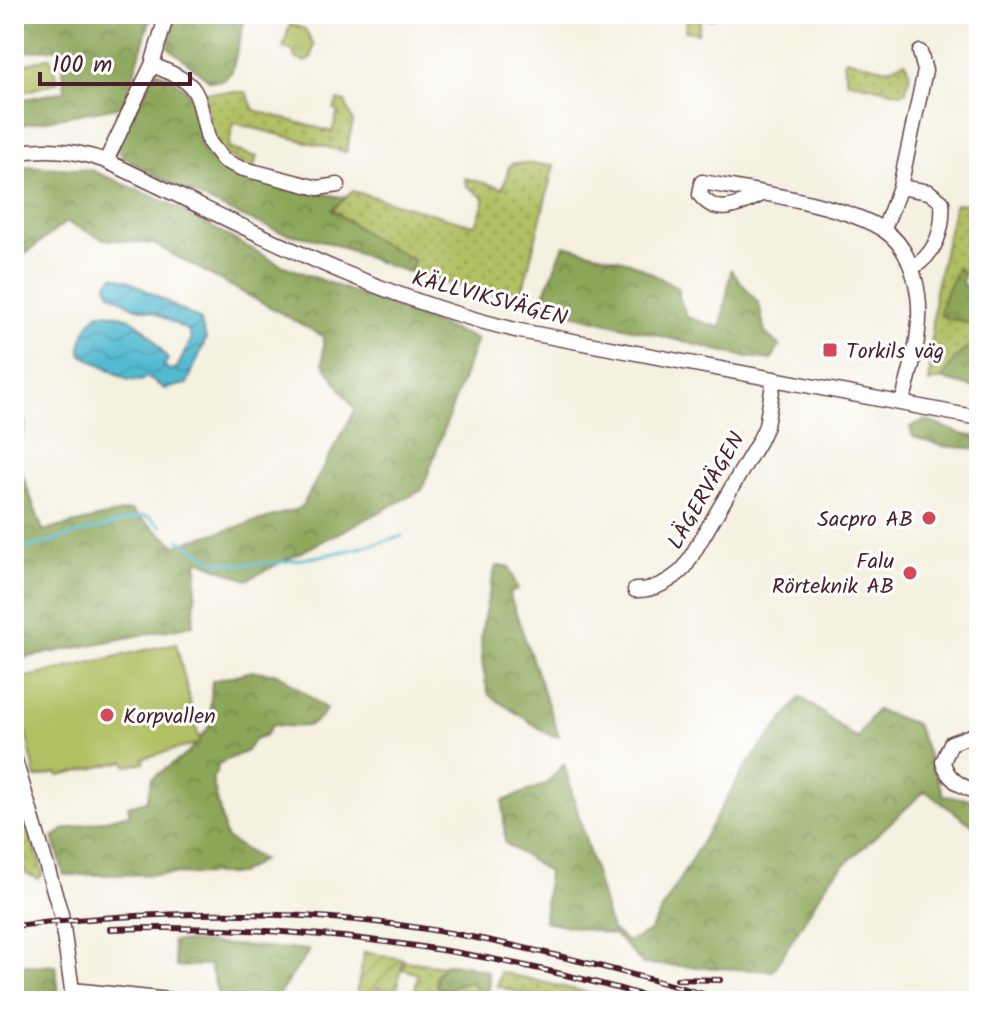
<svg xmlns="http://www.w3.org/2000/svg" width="993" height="1015" viewBox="0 0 993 1015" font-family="Kalam,sans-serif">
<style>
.grass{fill:url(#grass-dots);stroke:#7e7047;stroke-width:2}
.forest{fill:url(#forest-crowns);stroke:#6b6242;stroke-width:2}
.park{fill:url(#park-tufts);stroke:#7e7047;stroke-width:2}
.garden{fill:url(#garden-furrows);stroke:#7e7047;stroke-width:2}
.pitch{fill:#b1c063;stroke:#7e7047;stroke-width:2}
.water{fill:url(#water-waves);stroke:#4e6c7e;stroke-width:2}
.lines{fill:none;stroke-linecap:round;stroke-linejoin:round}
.stream{stroke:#52bad0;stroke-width:3}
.minor-casing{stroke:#643e46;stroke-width:17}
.minor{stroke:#fff;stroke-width:14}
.rail-casing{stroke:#4a1f2b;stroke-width:6}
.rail{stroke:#fff;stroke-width:3;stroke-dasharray:9;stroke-linecap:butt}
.poi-dot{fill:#d1495b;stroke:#fff;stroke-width:3}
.labels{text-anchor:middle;stroke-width:6;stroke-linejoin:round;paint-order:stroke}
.street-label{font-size:22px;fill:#4a1f2b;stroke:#fff}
.poi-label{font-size:22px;fill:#4a1f2b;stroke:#fff;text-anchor:start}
</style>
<defs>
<pattern id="grass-dots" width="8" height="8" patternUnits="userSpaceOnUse" patternTransform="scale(2)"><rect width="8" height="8" fill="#b1c063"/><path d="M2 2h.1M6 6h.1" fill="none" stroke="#929b52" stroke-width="1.8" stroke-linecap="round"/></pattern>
<pattern id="forest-crowns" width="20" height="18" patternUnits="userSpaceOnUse" patternTransform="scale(2)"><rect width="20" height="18" fill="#8ca659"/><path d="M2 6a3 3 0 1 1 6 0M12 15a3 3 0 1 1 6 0" fill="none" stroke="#74874a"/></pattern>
<pattern id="park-tufts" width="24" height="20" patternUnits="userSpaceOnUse" patternTransform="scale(2)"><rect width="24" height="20" fill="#b1c063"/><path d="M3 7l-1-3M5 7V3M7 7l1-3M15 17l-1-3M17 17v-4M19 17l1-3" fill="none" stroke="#929b52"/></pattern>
<pattern id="garden-furrows" width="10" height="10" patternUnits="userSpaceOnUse" patternTransform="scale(2)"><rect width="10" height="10" fill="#b1c063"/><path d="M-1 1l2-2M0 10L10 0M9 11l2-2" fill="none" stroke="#929b52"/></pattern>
<pattern id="water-waves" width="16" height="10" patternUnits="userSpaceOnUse" patternTransform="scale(2)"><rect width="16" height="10" fill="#52bad0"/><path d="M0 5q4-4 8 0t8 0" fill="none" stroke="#4697a9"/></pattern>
</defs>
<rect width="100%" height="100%" fill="#fff"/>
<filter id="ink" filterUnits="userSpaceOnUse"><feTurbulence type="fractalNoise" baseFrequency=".0125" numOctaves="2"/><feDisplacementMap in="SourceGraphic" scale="16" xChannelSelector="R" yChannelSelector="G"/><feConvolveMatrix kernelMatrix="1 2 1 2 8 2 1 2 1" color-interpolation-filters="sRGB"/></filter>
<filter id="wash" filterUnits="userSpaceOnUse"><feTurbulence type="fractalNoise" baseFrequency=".006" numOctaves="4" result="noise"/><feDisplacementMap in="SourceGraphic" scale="32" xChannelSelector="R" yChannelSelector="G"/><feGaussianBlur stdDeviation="1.8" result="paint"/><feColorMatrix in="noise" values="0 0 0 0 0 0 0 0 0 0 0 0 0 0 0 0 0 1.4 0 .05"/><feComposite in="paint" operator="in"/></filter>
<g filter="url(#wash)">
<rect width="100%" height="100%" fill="#f4f1e1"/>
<!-- grass -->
<path class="grass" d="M846,59L888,69L905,61L910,74L906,91L901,93L847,81L844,63Z
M204,92H246L254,110L332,132L338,112L334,110L338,100L345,102L353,122L346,152L234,123L228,148L257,157L254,167C205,153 214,134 204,92Z
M513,163L554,165L520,301L416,275L410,272L414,260L375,240L332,209L353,191L473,225L477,223L485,199L466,185L465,178L503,188L509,167Z
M968,203L979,206V229H976L964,274L958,269L947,319C963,320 974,321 979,338L956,358L942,379L929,383L935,291L955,204Z
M22,815L26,819L43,874L38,879L26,873L14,849V817Z
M404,961L487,971L490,984L486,1001L413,1000L418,974L403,969Z
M500,972L623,1001H548L497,986Z"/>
<!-- forest -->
<path class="forest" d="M23,14H152L124,106L14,126V101L65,91L61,48L14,53V16Z
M177,14H246L232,71L224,80L210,81L168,47Z
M156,70C170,77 186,85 194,100C202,115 194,137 206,154C224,180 314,191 346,198L332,210L375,240L414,260L410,272C380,266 353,249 323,241C309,237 294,236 281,232C259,225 128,167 120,153C120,153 117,142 117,141Z
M26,166L91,170L168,203L279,264L477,339L422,490L247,580L198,560L193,625L18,659L14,620V327C34,350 22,383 14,410L25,423L19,449V465L43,531L130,510L176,545L301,508L355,410L323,363V336L154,244L104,239L66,222L14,263V169Z
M564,245L630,262L679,288V297L687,317L721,328L731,270L759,304L765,333L780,346L771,360L741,356L547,308L542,300Z
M958,268L964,274L962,284L979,295V336C972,320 962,320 947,319L940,313L946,291Z
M979,338V389L942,379L956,358Z
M925,420L962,434L979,437V449L942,446L913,437L910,427Z
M496,566H509L518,590L509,593L559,736L550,735L489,695C474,643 483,617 496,566Z
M253,671L279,674L326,709C313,733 296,726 272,725L266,735L255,739L247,751L218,764L217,772L212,778L226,838L262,860L239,874L64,875L53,837L63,830L130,814L128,806L147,801L152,778L187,754L209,727L212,681Z
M801,697L857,739L876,710L916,724L944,796L979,800V830L925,791L831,877L773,971L643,964L615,935L544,921L548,872L505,843L503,801L546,784L564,764L611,929L628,942L649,932L744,769Z
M172,941L310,950L274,1001H244L218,996L210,965L176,967Z
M445,964L465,965L487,971L490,984L483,1001H475L476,988L472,982L460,983L446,990L437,987L436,976Z
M14,965H56L59,998L14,996Z"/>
<!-- park -->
<path class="park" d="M714,14L713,19L701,17L698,33L685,31L688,15Z
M290,24L305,29L314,46L311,59L305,62L295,58L293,51L283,48Z"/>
<!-- garden -->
<path class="garden" d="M364,952L403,959L397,991L377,988L374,1001H355Z"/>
<!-- pitch -->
<path class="pitch" d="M50,57L58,82L14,95V67Z
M976,228L979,229V271L966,268Z
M176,643L200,743L143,758L144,763L127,766L125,761L59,776L57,773L36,778L14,680Z"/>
<!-- water -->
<path class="water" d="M114,276L129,281L200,320L206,339L187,384L165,389L146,377L141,381L128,380L81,354C78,342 89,321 99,313C138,312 148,331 168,360L164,365L169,370L177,368L191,340L189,331L153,312L134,307L109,292L107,283Z"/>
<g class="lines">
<!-- stream -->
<path class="stream" d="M179,539C191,546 203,556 217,561C258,573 361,549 402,536
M14,540L19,546L30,547L142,516L149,517L161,526"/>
</g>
</g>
<g filter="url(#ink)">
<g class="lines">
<!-- minor casing -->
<g class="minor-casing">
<path id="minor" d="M152,65C205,85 195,92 209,142L223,160L240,168L318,188L338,185
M14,153C47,147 74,150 106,161C243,225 371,297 520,331L979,418
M106,161L152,65L167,14
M900,187L929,192L942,202C944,229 936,254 912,268
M762,194C740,205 718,218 700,195L702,182C750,191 846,204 885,231C905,244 915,272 918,295C923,331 911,369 902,403
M884,229L900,187L925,71L920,52
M635,590C653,591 672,581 685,567L759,441L766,426L774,379
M979,733L951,743L943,762C947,779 963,788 979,792
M14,757L61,914L72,990L70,1001
M72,990L179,1001"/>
</g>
<!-- minor -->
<use href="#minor" class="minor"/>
<!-- rail casing -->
<g class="rail-casing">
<path id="rail" d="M14,926C158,910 308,907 450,933C544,950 636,975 728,1001
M110,929C296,923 483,947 662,1001
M677,979L720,980"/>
</g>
<!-- rail -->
<use href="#rail" class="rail"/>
</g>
</g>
<!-- markers -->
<g class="poi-dot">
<rect x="822" y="342" width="16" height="16" rx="4"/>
<circle cx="929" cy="518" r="8"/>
<circle cx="910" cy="573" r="8"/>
<circle cx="107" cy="715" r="8"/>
</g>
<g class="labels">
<!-- street labels -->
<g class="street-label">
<text transform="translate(490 297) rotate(15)" y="8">KÄLLVIKSVÄGEN</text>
<text transform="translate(705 490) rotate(-60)" y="8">LÄGERVÄGEN</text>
</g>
<!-- poi labels -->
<g class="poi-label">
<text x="846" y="358">Torkils väg</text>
<text x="913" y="526" text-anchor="end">Sacpro AB</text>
<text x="894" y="568" text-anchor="end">Falu<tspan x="894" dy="25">Rörteknik AB</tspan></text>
<text x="123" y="723">Korpvallen</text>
</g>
</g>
<!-- margin -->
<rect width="993" height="1015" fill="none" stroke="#fff" stroke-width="48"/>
<!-- scale -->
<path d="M40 72v12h150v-12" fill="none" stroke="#4a1f2b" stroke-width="4"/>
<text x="52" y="72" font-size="24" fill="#4a1f2b" stroke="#ffffff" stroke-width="6" paint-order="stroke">100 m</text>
</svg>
